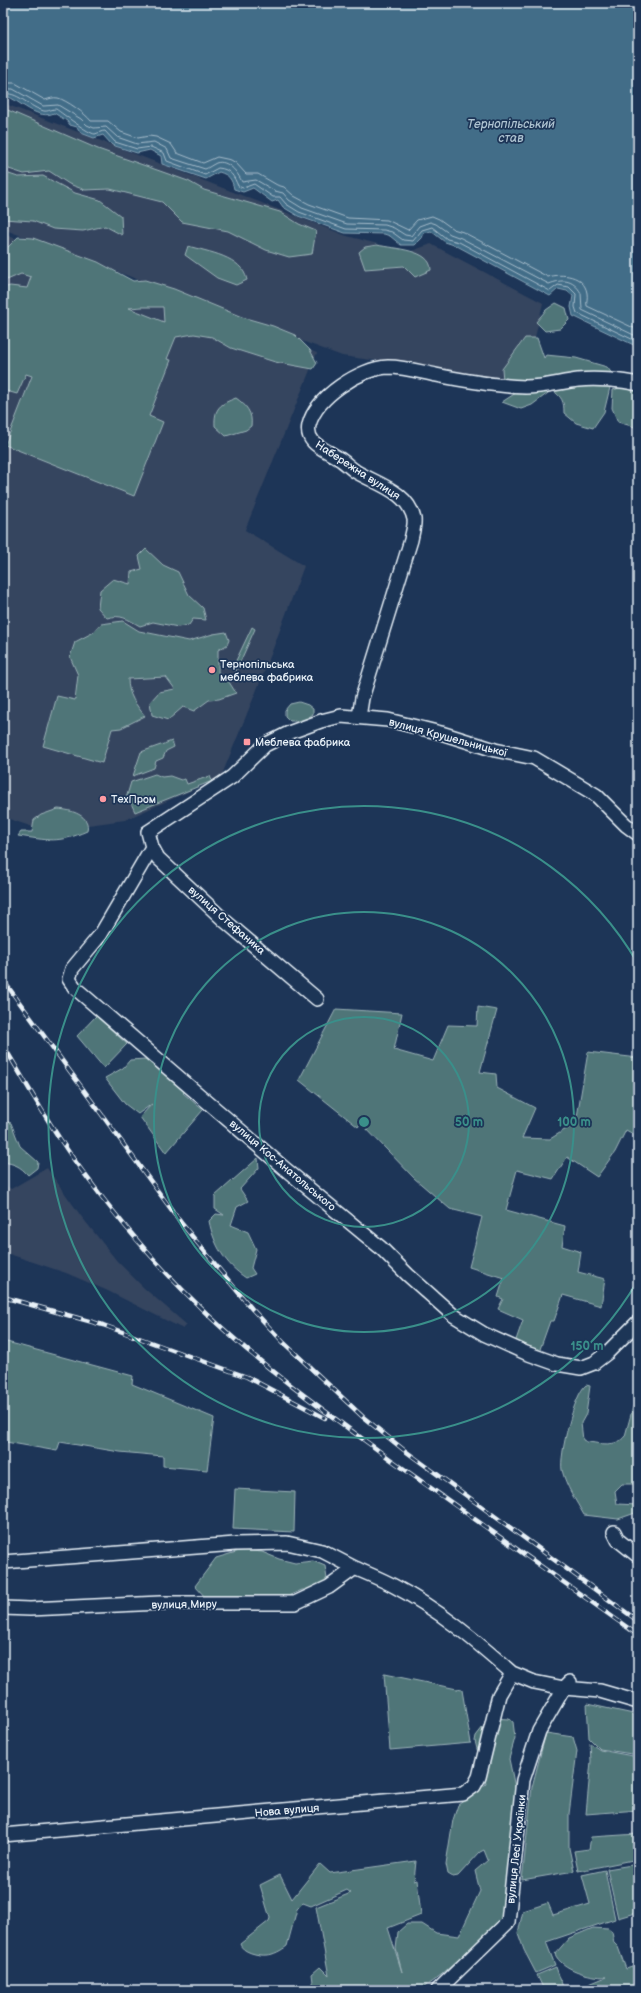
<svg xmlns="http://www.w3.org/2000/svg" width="641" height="1993" viewBox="0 0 641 1993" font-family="'Balsamiq Sans',sans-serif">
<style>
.built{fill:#34445f}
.green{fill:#507578;stroke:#9cb3b8;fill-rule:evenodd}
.water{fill:#426d88;stroke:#84a2b5}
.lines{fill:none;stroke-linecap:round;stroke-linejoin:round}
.shore{stroke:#a6bccb;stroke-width:1}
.minor-casing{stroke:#e8f1f8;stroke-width:16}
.minor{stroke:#1d3557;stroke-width:13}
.rail-casing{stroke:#e8f1f8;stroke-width:4.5}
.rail{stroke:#1d3557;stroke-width:3;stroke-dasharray:9;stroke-linecap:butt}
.ring{fill:none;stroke:#3a8f8a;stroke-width:2}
.poi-dot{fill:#ff9aa2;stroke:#1d3557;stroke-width:1.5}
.labels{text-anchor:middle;stroke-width:3.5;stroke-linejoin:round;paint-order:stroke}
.street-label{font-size:11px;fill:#e8f1f8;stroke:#1d3557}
.poi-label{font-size:11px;fill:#e8f1f8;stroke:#1d3557;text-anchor:start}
.water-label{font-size:12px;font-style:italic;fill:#aec3d1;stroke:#1d3557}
.centre{fill:#3a8f8a;stroke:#1d3557;stroke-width:2}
.ring-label{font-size:12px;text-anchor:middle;font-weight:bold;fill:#3a8f8a;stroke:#1d3557;stroke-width:3.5;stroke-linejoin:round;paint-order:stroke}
</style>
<rect width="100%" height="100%" fill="#1d3557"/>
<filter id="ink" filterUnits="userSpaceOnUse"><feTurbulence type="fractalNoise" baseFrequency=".025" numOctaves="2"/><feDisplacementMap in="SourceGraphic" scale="8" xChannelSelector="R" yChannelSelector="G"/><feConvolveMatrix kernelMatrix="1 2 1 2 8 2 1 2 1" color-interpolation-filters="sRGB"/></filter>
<g filter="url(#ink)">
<!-- built -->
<path class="built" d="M3,103L347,236L409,252L431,244L543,303L525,381L342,356L3,229Z
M3,234L120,276L317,353L245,530L304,566L265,670L221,777L125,820L45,831L3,817Z
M47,1168L81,1216L117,1261L144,1288L187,1325L183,1329L108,1291L66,1273L3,1252V1183L11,1189Z"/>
<!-- green -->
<path class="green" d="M3,108L98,149L188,181L204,190L280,212L299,224L316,231L312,254L289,257L266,250L228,231L182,222L162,202L110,189L85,190L69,184L49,171L24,174L3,167Z
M3,172L18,177L43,176L75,193L100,200L121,216L122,235L105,226L83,231L53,229L33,221L3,219Z
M18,237L33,238L98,262L133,281L145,280L174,289L242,317L273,326L295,335L310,350L317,363L313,369L275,362L231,348L212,337L194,334L176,337L167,359L171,360L149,416L163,422L134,496L5,445L32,376L26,374L17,394L3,390V288L10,286L27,288L31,277L21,274L7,280L3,274V252ZM142,307H163L164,322L129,308Z
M377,245C394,249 431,249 431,270L415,277L404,266L365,269L359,252L365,247Z
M188,246C208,252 242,256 247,280L236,285L217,278L185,255Z
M556,303L566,308L569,320L560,329L545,331L536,322L546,310Z
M525,338H537L544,358L546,355L576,358L607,367L613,375L604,412L593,428L576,423L564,413C564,401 562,397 552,390L532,405L521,409L502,402L522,389L503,380L502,369Z
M622,387L638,388V428L618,422L612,408L613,390Z
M236,398C246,405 253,413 251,426L246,430L226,436L215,426C214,408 220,404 236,398Z
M146,549L163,565L178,572L189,595L203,608L206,620L193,619L189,625L178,627L153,622L140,626C127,619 121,614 107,618L98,608L100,590L113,579L130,584L131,572L142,569L139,556Z
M123,621L139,631L189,641L213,634L226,632L229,640L227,645L218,650V672L229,682L236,693L219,699L209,700L194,711L183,707L168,720L152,715L150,702L159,692L175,689L166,677L128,679C128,695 136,705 145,716L121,728L112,729L102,763L43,746L57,696L75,700L78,675L70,657L75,642L94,632L101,624Z
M252,627L255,629L236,671L232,669Z
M299,702L308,705L313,709V714L304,721H290L285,716V710L290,704Z
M172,741L174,747L166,751L163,758L156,761L154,768L133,776L141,752Z
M155,774L162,777L170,776L181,780L185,779L187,784L210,776L212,781L135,812L130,801L125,802L131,782Z
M58,809C71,810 91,815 87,831C57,844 48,840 18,836L21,832H32L34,820L41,815Z
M478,1007L497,1010L480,1072L496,1074L497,1088L535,1108L522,1138L550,1139L576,1123L588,1052L638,1058V1131L635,1135L626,1130L615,1152L597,1177L567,1157L553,1179L517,1170L506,1210L565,1226L562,1246L581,1252L578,1272L605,1279L601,1306L563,1295L554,1321H550L539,1352L515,1343L523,1320L498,1309L503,1299L498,1297L504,1278L469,1267L482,1217L450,1209L414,1178L361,1123L358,1127L299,1080L336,1009L402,1013L394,1050L433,1061L448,1025L477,1026Z
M96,1016L127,1044L104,1068L77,1036Z
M145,1059L186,1090L183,1093L203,1110L166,1153L140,1117L152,1104L138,1114L125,1104L105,1078L123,1068L130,1060Z
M3,1120L11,1123L20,1146L38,1162L37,1168L28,1175C20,1166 15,1164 3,1162Z
M258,1158L259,1168L240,1189L248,1201L237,1207L231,1225L248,1232L256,1249L251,1268L255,1274L246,1278C225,1264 214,1245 209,1221L216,1214L224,1215L215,1209V1196Z
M3,1341L133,1376L132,1384L214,1418L207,1470L163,1466V1456L120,1452L60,1442L57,1451L6,1442L3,1467Z
M586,1385L590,1386L586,1414L581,1423L583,1440L587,1442C600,1443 616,1448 625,1436L636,1396L638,1395V1484H622L615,1491L617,1504L638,1505V1512L618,1519L584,1515C576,1501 566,1486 562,1470C559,1456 574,1394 586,1385Z
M235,1489L295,1492L294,1532L233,1529Z
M243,1550L262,1552L279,1559L295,1563L313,1561L325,1566L327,1579L316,1590H302L276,1601L253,1596L207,1599L195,1586L216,1558Z
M384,1674L462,1690L471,1743L390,1750Z
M587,1704L638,1715V1755L600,1749L589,1738Z
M490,1718L509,1719L513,1722L515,1738L509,1759L516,1792L513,1806L518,1829L511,1837L509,1844L504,1920L441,1975L420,1990H314L312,1974L320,1967L329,1976L316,1907L351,1893L347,1890L311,1906L303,1903L297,1909L287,1946C282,1950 273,1955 267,1955C258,1956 242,1952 240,1944L269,1921L270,1918L260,1885L280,1875L292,1899L320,1864L330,1873L416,1861L414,1881L417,1880L421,1915L388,1928L402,1972L396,1949L398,1932L407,1924H422L436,1933L459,1936L480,1891L475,1871L488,1860L484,1850L480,1852L458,1876L453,1877L448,1874L446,1864L453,1820L458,1805L486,1784L475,1741L476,1736Z
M546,1733L573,1737L577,1751L569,1814V1848L574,1871L522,1880L532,1787Z
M590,1743L600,1750L638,1757V1810L586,1814L591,1761Z
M638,1834V1859L578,1871L574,1851L589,1849L591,1837Z
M638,1864V1912L618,1918L607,1869Z
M605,1870L615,1919L546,1942L555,1965L536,1973L524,1950L518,1933L523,1911L548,1903L553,1915L590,1904L582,1875Z
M593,1928L608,1929L612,1932L614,1943L618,1947L626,1969L638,1965V1990H575L606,1977C590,1977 562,1970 555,1954L569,1938Z
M556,1967L564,1990H544L537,1975Z"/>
<!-- water -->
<path class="water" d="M3,3H638V347L573,316L571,307L573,296L567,291L558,289L550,296L457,246L445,242L431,231L424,233L422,238L415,245H401L390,236L384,234L345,233L298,216L283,207L278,200L272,202L253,188L243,192L234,189C232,179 229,175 219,172L206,179L162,164L161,156L150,150L137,153L112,145L103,135L94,138L81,133L77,127L70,125L67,121L54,113C39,120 23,104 9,97L3,98Z"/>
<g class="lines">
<!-- shore -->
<path class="shore" d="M3,83H15L45,100C49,99 53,97 58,98C66,100 86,114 91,121H108L121,132L138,138L149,136L156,137L171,144L177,153L203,163L217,157L231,160L236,163L246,174H258L277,185L284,187L294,196L309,204L348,218L387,220L408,230L417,220L432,216L439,219L453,229L463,232L548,277C562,273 584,275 587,293C588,298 586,302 587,306L638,330
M3,89H13L43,106L58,105L81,119L87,125L94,128L106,127L117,137L137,144L154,142L167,149L171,158L205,169C208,168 212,165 216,163C228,159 238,173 242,182L256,180L275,191L283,193L289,200L302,208L347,224L385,225L394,228L405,235L411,236L419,226L430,222L436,224L450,234L461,238L549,284C562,279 573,279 581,293L582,310L638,337
M3,94C17,91 28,106 41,110C47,113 50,109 56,109C63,114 89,134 95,134C99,133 101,131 105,131L115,142L137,149L151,147L164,153L167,161L205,175L218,168C231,169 234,177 238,186L243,188L254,184L273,197H280L286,204L299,212L346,229L384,230L392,232L403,240L413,241L422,230L432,227L447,239L459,242L550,291L558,285L569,287L576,294L575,307L577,313L638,342"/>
<!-- minor casing -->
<g class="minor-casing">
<path id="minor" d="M359,717L362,698L411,540C412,534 415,525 414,519C408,491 376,484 355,471C349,467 344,461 338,458C325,449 305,444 309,425C316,397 360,368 388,367C405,367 421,372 436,375C466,381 497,386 526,387C543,387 561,382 578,380C595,378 621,380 638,384
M152,847L101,934L72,969L69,979L75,988L284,1168L381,1248L408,1275L453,1315L484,1334L526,1353L557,1364L581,1368L594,1363L607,1353L638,1322
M317,999L225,921L158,858L152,847L148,832L232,777L265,745L291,732L321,721L341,716L388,720L441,733L495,750L534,758L596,795L626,825L638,834
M614,1532L618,1540L638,1556
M3,1562L235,1544L287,1543L322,1551L355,1568
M3,1608L30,1609L160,1603H295L329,1587L355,1568C368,1574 381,1579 394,1586C438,1609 475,1640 512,1673L499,1695L479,1777L474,1786L463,1794L3,1835
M512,1673L534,1682L564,1688L600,1691L638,1702
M438,1990L508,1922L523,1780L539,1731L564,1688L570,1682"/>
</g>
<!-- minor -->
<use href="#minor" class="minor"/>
<!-- rail casing -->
<g class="rail-casing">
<path id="rail" d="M3,980L182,1224L252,1309L284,1343L363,1417L404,1450L638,1621
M3,1045C29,1088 53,1132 83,1172C119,1221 160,1269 204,1311C261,1366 326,1412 390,1459C472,1518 555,1576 638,1635
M3,1297L103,1325L247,1377L325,1418"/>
</g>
<!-- rail -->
<use href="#rail" class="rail"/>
</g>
</g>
<!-- distance rings -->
<g class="ring">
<circle cx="364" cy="1122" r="105"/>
<circle cx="364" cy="1122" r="210"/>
<path d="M638 1280A316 316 0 1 1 638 964"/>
</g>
<!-- markers -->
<g class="poi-dot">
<circle cx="212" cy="670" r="4"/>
<rect x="243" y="738" width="8" height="8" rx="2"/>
<circle cx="103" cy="799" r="4"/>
</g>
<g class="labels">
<!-- street labels -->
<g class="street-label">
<text transform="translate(358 470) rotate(33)" y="4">Набережна вулиця</text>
<text transform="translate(448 737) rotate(15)" y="4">вулиця Крушельницької</text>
<text transform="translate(227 920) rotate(41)" y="4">вулиця Стефаника</text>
<text transform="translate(283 1165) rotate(40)" y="4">вулиця Кос-Анатольського</text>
<text transform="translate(184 1604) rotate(-1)" y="4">вулиця Миру</text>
<text transform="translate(287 1810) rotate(-5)" y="4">Нова вулиця</text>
<text transform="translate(516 1849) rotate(-84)" y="4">вулиця Лесі Українки</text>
</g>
<!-- poi labels -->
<g class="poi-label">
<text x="220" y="668">Тернопільська<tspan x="220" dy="13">меблева фабрика</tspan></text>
<text x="255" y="746">Меблева фабрика</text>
<text x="111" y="803">ТехПром</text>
</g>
<!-- water labels -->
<g class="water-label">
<text x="511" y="128">Тернопільський<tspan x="511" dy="14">став</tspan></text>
</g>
</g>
<circle cx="364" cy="1122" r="6" class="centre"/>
<g class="ring-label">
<text x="469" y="1126">50 m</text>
<text x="574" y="1126">100 m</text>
<text x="587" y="1350">150 m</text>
</g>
<!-- margin -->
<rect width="641" height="1993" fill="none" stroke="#1d3557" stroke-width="16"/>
<rect x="8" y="8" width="625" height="1977" fill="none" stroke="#e8f1f8" stroke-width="1.5" filter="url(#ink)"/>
</svg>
